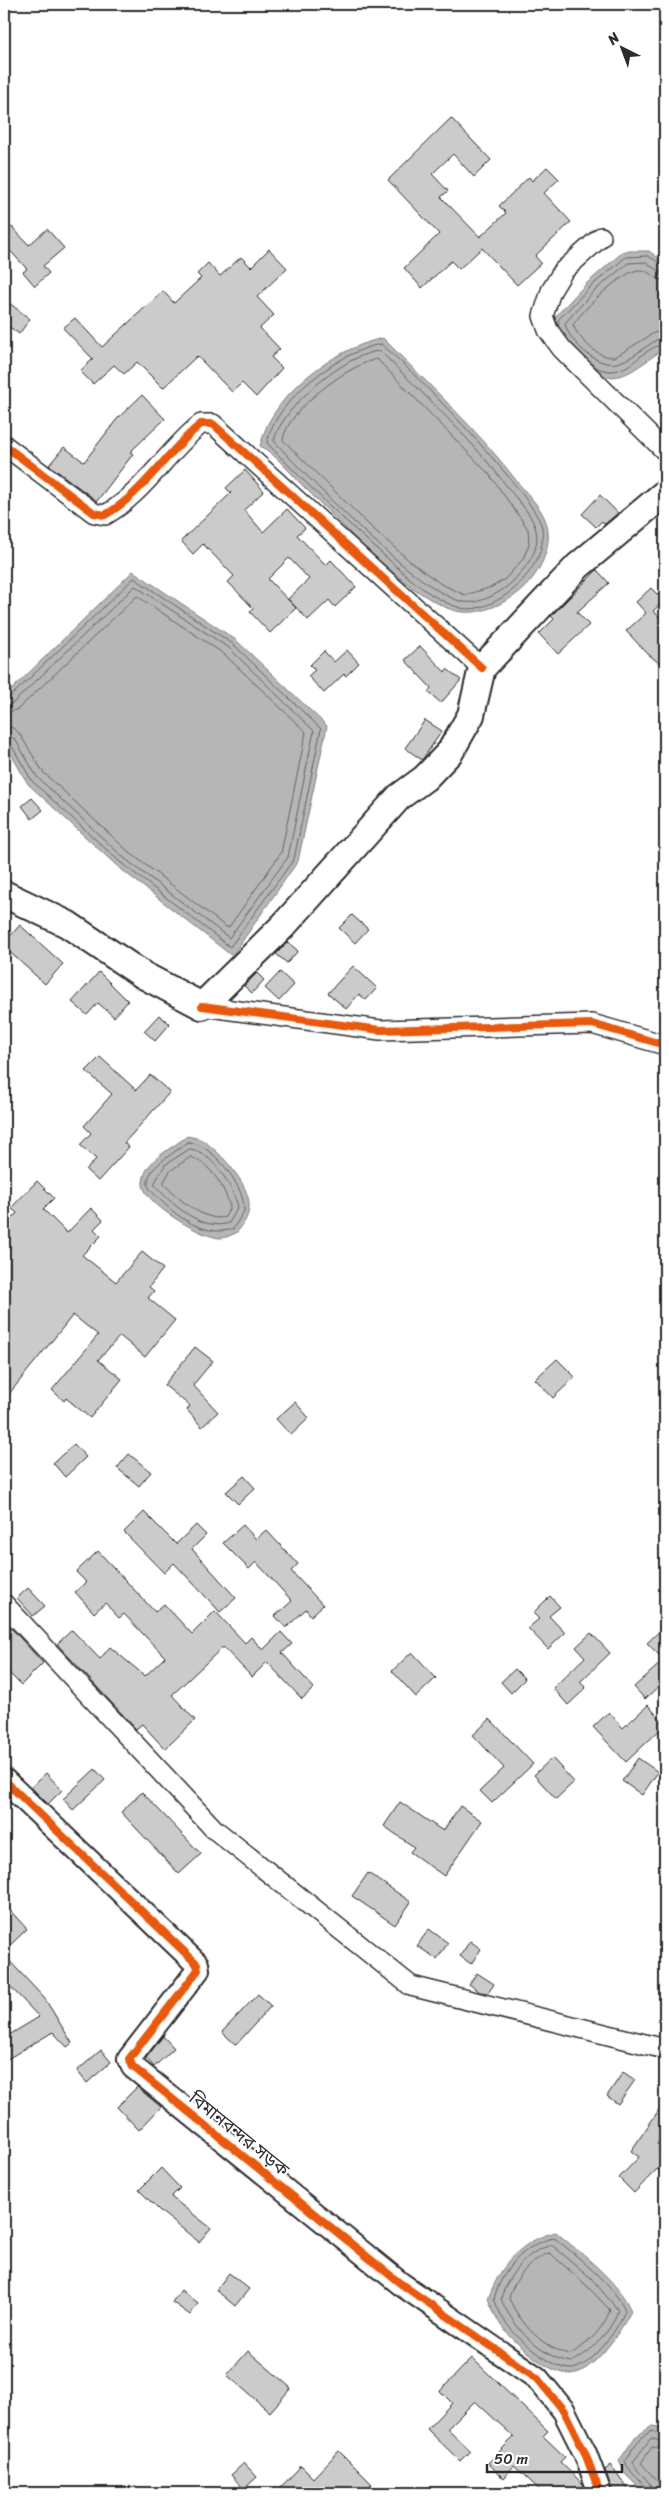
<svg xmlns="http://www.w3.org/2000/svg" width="669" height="2497" viewBox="0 0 669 2497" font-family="Sriracha,'Noto Sans Bengali',sans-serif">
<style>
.water{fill:#b6b6b6;stroke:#7e7e7e}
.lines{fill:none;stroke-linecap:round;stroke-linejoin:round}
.shore{stroke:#636363;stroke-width:1}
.building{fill:#cbcbcb;stroke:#2b2b2b}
.minor-casing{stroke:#2b2b2b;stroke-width:22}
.tertiary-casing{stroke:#2b2b2b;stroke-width:26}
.secondary-casing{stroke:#2b2b2b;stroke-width:30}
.minor{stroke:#fff;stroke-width:19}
.tertiary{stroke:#fff;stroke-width:22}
.secondary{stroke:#fff;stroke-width:26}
.cycleway-casing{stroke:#fff;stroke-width:11}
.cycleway{stroke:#e8590c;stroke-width:8}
.labels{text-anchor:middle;stroke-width:4;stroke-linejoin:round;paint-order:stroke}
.street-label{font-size:18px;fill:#2b2b2b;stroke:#fff}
</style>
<rect width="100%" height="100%" fill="#fff"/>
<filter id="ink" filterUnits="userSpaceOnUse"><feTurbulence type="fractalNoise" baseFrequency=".02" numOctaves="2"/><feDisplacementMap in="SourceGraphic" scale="10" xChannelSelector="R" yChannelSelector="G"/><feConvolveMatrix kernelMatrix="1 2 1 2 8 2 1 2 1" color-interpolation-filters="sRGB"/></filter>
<g filter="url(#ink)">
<!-- water -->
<path class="water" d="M624,251H649L665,263V348C654,355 632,374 619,376C584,384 566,344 552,320L586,284Z
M383,338C430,386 479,431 519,484C529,496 543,509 547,525C553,551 536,581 514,596C493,609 471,618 447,608C396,585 344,526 304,487C291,474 276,454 260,446C263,437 265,428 270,420C292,381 339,348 383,338Z
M133,571L236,640L327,726L298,861L232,956L117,866L28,784L4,742V697Z
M187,1136C192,1137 198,1138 202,1140C221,1152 256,1190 248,1213C246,1221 241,1228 236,1233C231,1235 225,1238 221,1238C202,1238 140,1202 143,1182C145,1159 172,1149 187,1136Z
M556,2232C580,2253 619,2281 631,2311C622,2329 594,2373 571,2374C548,2374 513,2342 500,2324C495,2316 492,2307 488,2299C500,2266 521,2240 556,2232Z
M652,2426L659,2427L665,2433V2493H644L626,2475L619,2461L635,2437Z"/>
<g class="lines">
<!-- shore -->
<path class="shore" d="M665,273L658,271L646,262L628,263L593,292L565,323C567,334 576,344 584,351C615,377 629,357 658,339L665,337
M665,280C655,280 650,271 641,270C625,268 581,311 573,325C580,340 597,358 615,357L654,333L665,330
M559,328L558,320L589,288L626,257L648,256L665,266
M381,344C409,366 538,499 542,528C545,552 534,567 519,584C507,597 479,613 461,608C432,600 409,578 387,558C346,522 305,483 267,443C274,401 340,351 381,344Z
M380,351C424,395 472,439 509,489C518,501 531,513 535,527C542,548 528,565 514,580C504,591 480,605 464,602C421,595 307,477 274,441C280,409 347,352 380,351Z
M377,359L489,474L528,529L529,544L523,559L505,579L492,587L465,595L441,584L411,562L371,527L283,440C286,411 349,364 377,359Z
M595,367C629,383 638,347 665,344
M4,700L9,698L134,578L233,644L321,729L294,859L230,947L120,862L32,781L10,743L4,740
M4,706L13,703L135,586L229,648L314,731L288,857L229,938L124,858L37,777L15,739L4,734
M4,714L18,709L137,596L224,654L306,732L281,853L229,927H226L129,852L43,772L19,733L13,728L4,726
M188,1142C212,1143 246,1187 244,1211L233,1229C201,1239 168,1210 149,1188C141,1169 177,1152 188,1142Z
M190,1149C212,1151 233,1187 238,1207L229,1223C202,1232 171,1204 154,1184L165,1165Z
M191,1157C211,1164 225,1188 230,1207L225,1217C205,1223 176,1197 163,1183L170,1171Z
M554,2238C572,2251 618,2290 625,2310C619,2328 592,2367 572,2369C551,2370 514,2336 504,2320C500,2314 497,2306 494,2299C501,2271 525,2243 554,2238Z
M552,2245L591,2278L618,2310C611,2332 592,2352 571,2362C540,2357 513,2327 501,2299C507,2275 528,2250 552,2245Z
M550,2253L585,2284L610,2310C604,2328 587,2346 570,2354C544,2350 519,2322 509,2298C513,2281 532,2257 550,2253Z
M647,2493C645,2481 629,2474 625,2461C632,2450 639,2435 653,2431L665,2436
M653,2493C652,2480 637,2474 633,2462L651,2438L665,2443
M661,2493L658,2482L641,2463L652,2447L665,2450"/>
</g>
<!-- building -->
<path class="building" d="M451,118L491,160L474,177L453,154L432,174L448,191L441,197L480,237L506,213L499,206L529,177L532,181L547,167L559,179L544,193L571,222L535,256L541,263L517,285L482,248L459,269L451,261L422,288L404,268L439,234L388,180Z
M12,227L29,245L47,229L64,248L43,266L49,273L35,286L23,272L27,269L4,244V235Z
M269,249L287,268L257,297L274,315L260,328L280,349L271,357L282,368L256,397L242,383L232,392L197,356L163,388L137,362L124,374L114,365L93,384L80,371L93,359L63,328L75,318L102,347L163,291L174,303L201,278L197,274L208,263L220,276L241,257L251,267Z
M4,299L30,319L19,334L4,323Z
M142,395L165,419L130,452L133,454L97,501L49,465L64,447L84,462L117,419Z
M245,470L264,491L244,510L263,532L287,509L305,528L297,535L326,565L331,560L356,587L335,607L329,600L308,620L288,599L309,579L289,558L268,579L296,608L270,633L250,612L253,608L228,582L234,576L203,544L193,554L181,541L231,493L226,488Z
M600,495L618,513L605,524L602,521L596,527L582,514Z
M597,570L609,583L577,612L589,625L558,654L539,634L554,619L551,616Z
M651,588L664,601L653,611L665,622V668L648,654L626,631L646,613L636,602Z
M420,646L445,672L447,669L461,680L441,703L428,692L431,688L405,660Z
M347,650L359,663L346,676L344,674L324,693L308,676L315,670L310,665L324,651L334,662Z
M425,720L442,731L422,760L405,748Z
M32,798L43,810L32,819L22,806Z
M352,915L368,929L355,943L339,928Z
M20,925L63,964L45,984L4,947V943Z
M288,942L298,951L287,963L276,954Z
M353,966L377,988L366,1000L359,994L346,1009L328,993Z
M99,972L128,1001L114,1017L98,1003L87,1015L72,1002Z
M280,972L294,985L279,1001L265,988Z
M257,973L264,980L252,993L244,986Z
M159,1015L170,1024L155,1041L144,1031Z
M100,1057L136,1090L150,1075L170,1092L124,1143L129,1147L98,1181L86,1170L96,1159L80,1145L91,1133L84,1126L112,1094L86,1071Z
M37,1181L54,1198L43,1209L67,1233L91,1208L103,1220L94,1229L101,1236L82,1255L116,1282L142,1252L163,1269L149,1287L154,1291L148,1298L175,1320L145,1357L120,1336L98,1360L122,1379L90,1418L66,1398L64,1401L52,1390L98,1335L73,1315L4,1400V1227L17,1213L11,1208Z
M195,1347L213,1361L193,1385L218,1412L202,1427L187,1410L190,1406L164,1385Z
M557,1359L575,1377L553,1398L535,1379Z
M295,1402L309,1418L291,1435L276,1419Z
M74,1444L86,1457L65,1477L53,1463Z
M129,1454L151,1472L139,1486L117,1468Z
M244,1476L255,1488L238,1504L226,1492Z
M144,1512L176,1544L196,1525L206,1535L192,1549L236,1598L220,1612L174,1563L164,1573L124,1532Z
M243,1525L256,1539L266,1530L298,1564L291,1571L323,1605L311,1616L306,1609L286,1628L275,1616L292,1601L256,1562L249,1569L223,1543Z
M98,1551L155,1612L164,1604L192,1634L215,1611L245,1643L251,1637L263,1650L281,1632L292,1644L282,1653L314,1688L302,1699L267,1662L252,1677L223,1647L172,1695L195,1720L165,1749L142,1724L136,1729L57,1644L72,1630L100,1659L110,1647L145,1676L165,1657L124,1614L119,1618L105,1603L94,1613L75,1592L86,1582L76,1572Z
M28,1588L45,1606L33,1616L17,1598Z
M550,1596L560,1607L549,1616L565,1633L548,1649L528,1628L539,1619L533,1613Z
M665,1626V1680L645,1699L634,1687L664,1660L647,1643Z
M11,1628L43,1663L21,1685L4,1668V1636Z
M591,1633L610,1653L580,1682L586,1688L568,1705L553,1688L585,1657L576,1647Z
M412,1652L436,1678L416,1697L392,1671Z
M515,1669L525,1679L511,1693L501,1682Z
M648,1705L665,1725L626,1762L593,1727L609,1712L623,1728Z
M490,1719L533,1764L492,1803L480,1791L504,1768L473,1735Z
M552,1758L574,1782L556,1799L534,1775Z
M638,1758L658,1772L642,1795L622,1781Z
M95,1769L105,1780L73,1810L63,1799Z
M46,1773L62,1790L48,1804L31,1787Z
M142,1792L201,1854L179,1874L121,1812Z
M400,1802L443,1831L460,1806L482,1821L444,1876L410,1852L414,1847L384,1826Z
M368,1873L411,1902L395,1925L352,1896Z
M4,1904L27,1929L4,1951Z
M429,1929L448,1943L437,1959L417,1946Z
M470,1941L481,1949L471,1964L460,1956Z
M4,1955L45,1999L72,2043L67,2047L53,2032L4,2061V2038L39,2017L4,1980Z
M477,1973L494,1984L488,1993L480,1992L469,1984Z
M258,1994L271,2006L236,2045L222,2032Z
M163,2036L174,2048L154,2067L146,2058Z
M101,2050L111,2062L87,2083L77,2071Z
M623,2072L635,2080L618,2104L607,2096Z
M137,2087L161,2107L139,2130L117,2107Z
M665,2101V2133L657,2144L665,2149V2175L657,2169L634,2193L619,2178L639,2157L631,2151Z
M161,2168L180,2188L171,2197L211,2228L199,2242L160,2211L139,2190Z
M229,2273L249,2289L235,2306L216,2290Z
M181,2290L198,2304L190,2315L172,2302Z
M248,2351L291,2388L270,2412L227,2375Z
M472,2358L548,2431L543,2436L565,2457L560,2462L583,2484L586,2493H543L514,2466L503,2478L488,2463L514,2437L475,2401L447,2429L470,2451L460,2461L427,2429L452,2403L440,2391Z
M339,2451L372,2484L363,2493H275L301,2466L313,2478Z
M244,2463L257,2477L244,2489L231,2475Z
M611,2465L631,2493H613L605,2470Z"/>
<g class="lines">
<!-- minor casing -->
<g class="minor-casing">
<path id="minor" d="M601,237L563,271L551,291L543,316L548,330L562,349L665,451
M4,445L94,513L105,515C143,494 167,451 201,424H213L482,668
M202,1006L380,1030L592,1024L665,1045
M4,1604L214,1829L411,1986L665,2049"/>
</g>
<!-- tertiary casing -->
<g class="tertiary-casing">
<path id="tertiary" d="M4,1780L197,1964L198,1970L129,2059L133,2067L401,2284L537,2378L564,2411L585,2453L600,2493"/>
</g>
<!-- secondary casing -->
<g class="secondary-casing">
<path id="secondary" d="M4,894L67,924L143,975L202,1006L283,926L399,797L425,778L450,752L471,715L482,668L578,566L665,493"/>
</g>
<!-- minor -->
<use href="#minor" class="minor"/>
<!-- tertiary -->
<use href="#tertiary" class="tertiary"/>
<!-- secondary -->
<use href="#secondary" class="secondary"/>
<!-- cycleway casing -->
<g class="cycleway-casing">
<path id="cycleway" d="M4,445L94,513L105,515C143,494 167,451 201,424H213L482,668
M202,1006L380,1030L592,1024L665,1045
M4,1780L197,1964L198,1970L129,2059L133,2067L401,2284L537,2378L564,2411L585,2453L600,2493"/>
</g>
<!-- cycleway -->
<use href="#cycleway" class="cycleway"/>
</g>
</g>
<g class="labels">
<!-- street labels -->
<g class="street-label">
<text transform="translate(239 2134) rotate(39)" y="6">বিমানবন্দর সড়ক</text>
</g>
</g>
<!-- margin -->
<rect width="669" height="2497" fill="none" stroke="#fff" stroke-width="20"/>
<rect x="10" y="10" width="649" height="2477" fill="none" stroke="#2b2b2b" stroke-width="2" filter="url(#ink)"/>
<!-- north arrow -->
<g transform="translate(622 48) rotate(318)" stroke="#ffffff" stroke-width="4" paint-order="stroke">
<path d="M0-4L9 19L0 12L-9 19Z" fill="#2b2b2b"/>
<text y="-8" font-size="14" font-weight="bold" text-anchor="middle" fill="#2b2b2b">N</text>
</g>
<!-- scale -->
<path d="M487 2464v8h135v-8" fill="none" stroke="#2b2b2b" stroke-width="2.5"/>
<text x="494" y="2464" font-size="15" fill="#2b2b2b" stroke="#ffffff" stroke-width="4" paint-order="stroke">50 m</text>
</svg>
